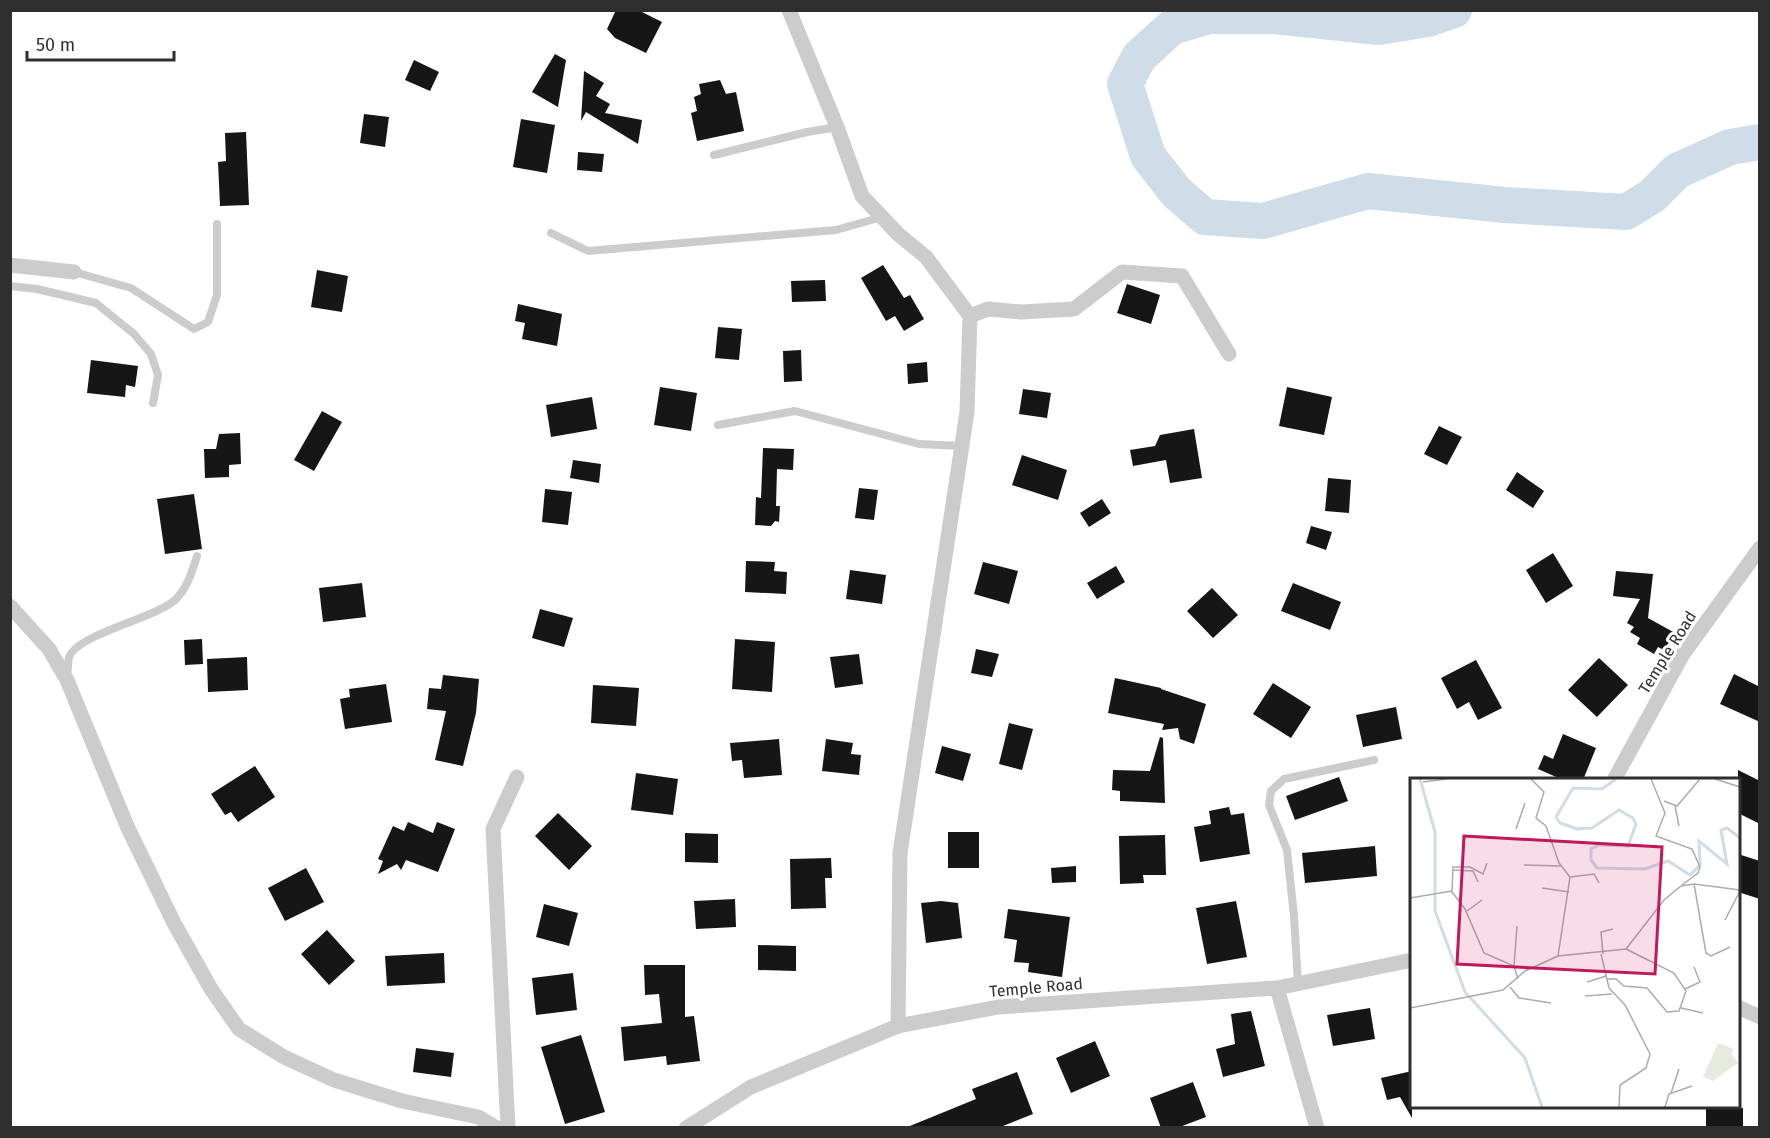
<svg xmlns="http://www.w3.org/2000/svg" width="1770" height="1138" viewBox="0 0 1770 1138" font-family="'Fira Sans',sans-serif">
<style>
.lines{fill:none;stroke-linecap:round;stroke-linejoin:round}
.river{stroke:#cedde8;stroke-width:36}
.building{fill:#161616}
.service{stroke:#ccc;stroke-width:8}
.minor{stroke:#ccc;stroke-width:15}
.labels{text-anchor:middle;stroke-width:6;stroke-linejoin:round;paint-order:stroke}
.street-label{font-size:16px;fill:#2f2f2f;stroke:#fff}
.inset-river{fill:none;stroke:#cedde8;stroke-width:3}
.inset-road{fill:none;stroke:#acacac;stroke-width:1.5}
.view{fill:#c2185b;fill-opacity:0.15;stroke:#c2185b;stroke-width:3}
.inset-edge{fill:none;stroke:#2f2f2f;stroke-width:3}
</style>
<rect width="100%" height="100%" fill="#fff"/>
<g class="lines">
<!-- river -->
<path class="river" d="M1454,10L1428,19L1379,27L1274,16H1209L1172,27L1139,57L1125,84L1148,156L1176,192L1205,217L1263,221L1368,191L1505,205L1626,212L1652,196L1677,171L1730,147L1760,142"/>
</g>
<!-- building -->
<path class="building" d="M616,10H638L662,22L646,53L615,38L607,29Z
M555,54L566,60L558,107L532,92Z
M414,60L439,72L430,91L405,80Z
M584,71L604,83L596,96L610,104L605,113L642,120L638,144L586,112L581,121Z
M720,80L726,94L736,92L744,131L697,141L691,113L697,111L694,97L701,94L699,84Z
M364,114L389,117L385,147L360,143Z
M521,119L555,125L547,173L513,167Z
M246,132L249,205L220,206L218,162L226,161L225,133Z
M578,152L604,154L602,172L577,170Z
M883,265L904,298L910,295L924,319L904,331L895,316L886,321L861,278Z
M317,270L348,276L342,312L311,307Z
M825,280L826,301L792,302L791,281Z
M1127,284L1160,295L1151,324L1117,313Z
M518,304L562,314L557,346L522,339L525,323L515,321Z
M718,327L742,329L739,360L715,358Z
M801,350L802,381L784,382L783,351Z
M91,360L138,366L135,387L126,385L125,397L87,393Z
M927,362L928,382L908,384L907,364Z
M660,387L697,393L691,431L654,425Z
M1287,387L1332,397L1324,435L1279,426Z
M1023,389L1051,393L1047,418L1019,414Z
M592,397L597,429L551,437L546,405Z
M322,411L342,422L314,471L294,460Z
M1439,426L1462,437L1447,465L1424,454Z
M1194,429L1202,478L1170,483L1166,460L1133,466L1130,450L1155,446L1160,435Z
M240,433L241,464L229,465V477L205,478L204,449H216L219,434Z
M763,448L794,449L793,470L777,469L776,506H780L779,522L775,521L771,526L755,525L756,497L761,498Z
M1022,455L1067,470L1058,500L1012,485Z
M573,460L601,464L599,483L570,478Z
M1517,472L1544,491L1533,508L1506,490Z
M1328,478L1351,480L1349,513L1325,511Z
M859,488L878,490L874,520L855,518Z
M545,489L572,492L568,525L542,522Z
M194,494L202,549L165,554L157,499Z
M1102,499L1111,513L1089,527L1080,513Z
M1311,526L1332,532L1326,550L1306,543Z
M1553,553L1573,586L1546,603L1526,570Z
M746,561L775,562L774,571L787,572L786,594L745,592Z
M983,562L1018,571L1009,604L974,594Z
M1116,566L1125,582L1097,599L1087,583Z
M850,570L886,575L882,604L846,599Z
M1616,571L1653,574L1648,618L1675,633L1664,650L1658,647L1654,654L1637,644L1640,638L1630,632L1634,627L1627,623L1640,599L1613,596Z
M362,583L366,617L323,622L319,588Z
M1293,583L1341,602L1330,630L1281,611Z
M1212,588L1238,615L1213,638L1187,611Z
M540,609L573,618L564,647L532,638Z
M202,639L203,664L185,665L184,640Z
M735,639L775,642L772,692L732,689Z
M976,649L999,654L992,677L971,673Z
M859,654L863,684L835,688L830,657Z
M247,657L248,690L208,692L207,659Z
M1599,658L1628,685L1597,717L1568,690Z
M1476,660L1502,708L1478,720L1469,702L1457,709L1441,678Z
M1734,674L1760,687V722L1720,704Z
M443,675L479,679L476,713L463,766L435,760L446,711L427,709L429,688L441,689Z
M1115,678L1161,688V689L1206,704L1194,744L1180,739L1178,728L1162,730L1164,724L1108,713Z
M1273,683L1311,707L1291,738L1253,714Z
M386,684L392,722L345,729L340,699L350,697L349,689Z
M593,685L639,688L636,726L591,723Z
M1396,707L1402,739L1363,747L1356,715Z
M1009,723L1033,729L1022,770L999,764Z
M1563,734L1596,748L1583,780H1563L1538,769L1544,755L1553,759Z
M1160,737L1163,738L1165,803L1120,801V791L1112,790L1113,770L1150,771Z
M779,739L782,775L744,778L742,760L732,761L730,743Z
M826,739L853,743L851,754L861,755L859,775L822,771Z
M942,746L971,754L963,781L935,773Z
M255,766L275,797L238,822L231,812L225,815L211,794Z
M1738,770L1760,781V824L1738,813Z
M636,773L678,779L673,815L631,810Z
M1339,777L1348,801L1295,820L1286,796Z
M1229,807L1231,815L1244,813L1250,854L1200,862L1194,827L1211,824L1209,811Z
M558,813L592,846L569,870L535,836Z
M408,822L433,833L437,822L455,829L438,872L406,860L401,870L397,864L378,874L383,861L378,859L393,826L404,831Z
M948,832H979V868H948Z
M685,833L718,834V863L685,862Z
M1165,835L1166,875H1143L1144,883L1120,884L1119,836Z
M1375,846L1377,876L1305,883L1302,853Z
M1741,855L1760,861V899L1738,892V864Z
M831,858L832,878H825L826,908L791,909L790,859Z
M1076,866V882L1052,883L1051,868Z
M306,868L324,902L285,921L268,888Z
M735,899L736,927L696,929L694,901Z
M941,901L958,903L962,938L926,943L921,903Z
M1236,901L1247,957L1207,964L1196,908Z
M544,904L578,913L569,946L536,937Z
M1008,909L1070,917L1062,977L1028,972L1029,963L1014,962L1017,940L1004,938Z
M327,930L355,961L329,985L301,954Z
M758,945L796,946V971L758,970Z
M444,953L445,983L387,986L385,956Z
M644,965H685V1017L694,1016L700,1061L667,1065L666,1056L624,1061L621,1027L662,1023L659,994L645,995Z
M573,973L577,1010L536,1015L532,978Z
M1370,1008L1375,1039L1333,1046L1327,1015Z
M1251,1011L1265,1066L1223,1077L1216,1049L1235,1044L1231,1014Z
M581,1035L605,1112L565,1124L541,1047Z
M1095,1041L1110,1076L1071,1093L1056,1058Z
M416,1048L454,1053L451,1077L413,1072Z
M1412,1071V1118L1400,1097L1387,1100L1381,1078Z
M1017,1072L1033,1114L998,1128H905L976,1099L972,1089Z
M1193,1082L1206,1117L1177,1128H1161L1150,1098Z
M1743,1108V1128H1706V1109Z"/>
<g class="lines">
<!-- service -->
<path class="service" d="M714,155L807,132L837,127
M551,233L588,251L836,230L882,217
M74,272L131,288L194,329L208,322L217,295V224
M10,286L37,289L96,303L134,334L151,354L158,375L153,403
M718,425L795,411L919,444L961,446
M67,676C68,670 68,662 69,657C78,634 152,619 174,601C187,589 192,572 197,556
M1298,984L1294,916L1287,850L1269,805L1271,791L1284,779L1374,760"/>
<!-- minor -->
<path class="minor" d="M789,10L837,127L862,196L898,234L926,257L970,316L967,412L900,853L898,1026
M10,265L74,272
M970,316L988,309L1021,312L1074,309L1122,272L1182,276L1229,354
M10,606L49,649L67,680L127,826L174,923L211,989L239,1029L284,1057L334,1080L402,1101L478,1117L497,1128
M1614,780L1683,654L1760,548
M1277,988L1317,1128
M1738,1007L1760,1017
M508,1128L493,829L517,777
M686,1128L751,1087L898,1026L998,1007L1277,988L1412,960"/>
</g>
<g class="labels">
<!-- street labels -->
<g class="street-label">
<text transform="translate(1667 652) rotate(-58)" y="6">Temple Road</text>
<text transform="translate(1036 987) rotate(-5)" y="6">Temple Road</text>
</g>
</g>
<!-- overview -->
<g transform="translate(1410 778)">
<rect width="330" height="330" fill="#fff"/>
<path d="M308,265L324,271L321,275L328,285L303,303L293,299Z" fill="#e5ebdf"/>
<path class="inset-river" d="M10,1L25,54V133L55,214L115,280L132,329M206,1L192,11L163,10L146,39L150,45L167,51L182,50L209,32L223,40L226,46L218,68L189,67L181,71V82L187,90L235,91L258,83L280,97L290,87L289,63L317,86L311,52L317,50L330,60"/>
<path class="inset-road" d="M121,1L134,14L126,40L136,48L149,85L160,99L148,178M241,1L255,35L246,58L282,71L290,89L288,95L272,107M305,1L330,9M13,4L36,1M254,23L267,28L290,1M265,28L269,48M106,51L115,25M77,85L73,96L60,89H43L42,114L55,131L74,175L104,188L108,201M114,87L151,88M43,92L63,93L68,104M160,99L184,96L189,105M284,106L296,175L301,178L320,169M132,110L159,114M0,120L42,113M57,133L72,122M315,142L330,113M191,176L199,210L215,227L240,276L236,290L210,307L209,329M193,176L191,154L203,151M104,188L107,148M197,201H206L214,208L237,210L257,234L269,233L276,213L264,195L216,171M177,204L196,198M100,209L109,220L141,225M275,211L290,204L284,189M175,218L202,216M0,230L93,212L115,193L148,178L216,171L254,122L271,108L284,106L330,112M271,230L293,235M261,315L269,291M255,329L259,316L282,308"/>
<path class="view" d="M54,58L252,69L245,196L47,186Z"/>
<rect width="330" height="330" class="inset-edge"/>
</g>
<!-- border -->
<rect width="1770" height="1138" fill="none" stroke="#2f2f2f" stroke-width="24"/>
<!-- scale -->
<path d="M27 51v9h147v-9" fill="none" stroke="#2f2f2f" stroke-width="3"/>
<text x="36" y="51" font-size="18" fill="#2f2f2f" stroke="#ffffff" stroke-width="4.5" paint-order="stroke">50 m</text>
</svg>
